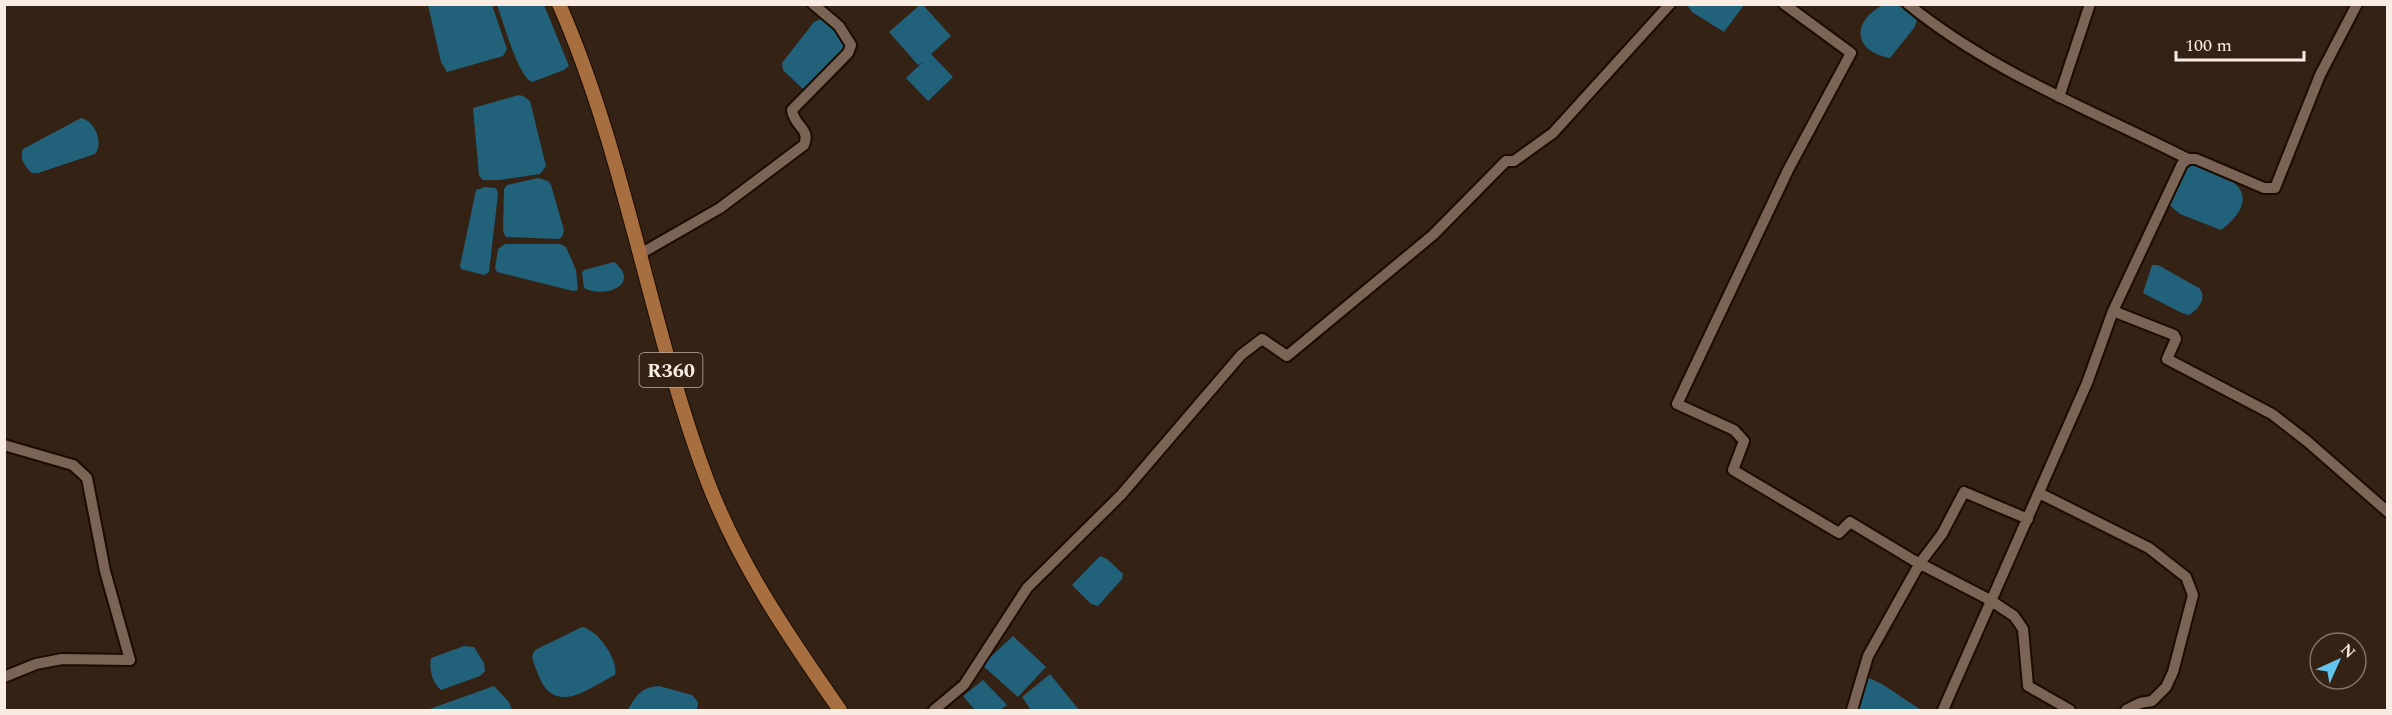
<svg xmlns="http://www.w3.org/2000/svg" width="2392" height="715" viewBox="0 0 2392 715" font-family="Spectral,serif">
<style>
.water{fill:#22617a}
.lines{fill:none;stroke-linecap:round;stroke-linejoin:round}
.minor-casing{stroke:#1b0b01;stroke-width:14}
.major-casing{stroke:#1b0b01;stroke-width:16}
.minor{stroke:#7a6455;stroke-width:10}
.major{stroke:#a76f40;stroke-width:14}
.labels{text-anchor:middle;stroke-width:4.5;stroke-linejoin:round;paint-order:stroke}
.shield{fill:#342215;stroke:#bdafa5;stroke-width:1.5}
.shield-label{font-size:20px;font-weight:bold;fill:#f8ece3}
</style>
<rect width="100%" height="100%" fill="#342215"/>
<!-- water -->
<path class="water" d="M921,4L923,5L951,36L931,54L953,77L928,101L906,78L924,61L918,65L889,32Z
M428,5H492L507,49L503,56L447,72L441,62Z
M497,5H544L569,66L564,70L532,82C518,76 503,21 497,5Z
M1687,5V4L1744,5L1724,32L1692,12Z
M1883,5C1897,5 1910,6 1917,21L1914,28L1890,58C1853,51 1851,22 1883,5Z
M825,17L846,44L844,50L807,88L803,89L783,70L782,63L814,22Z
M519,95L523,96L530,101L546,166L540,174L499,180H483L479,176L473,108Z
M81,118C95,121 104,143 95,154L38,173H32C25,167 19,159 23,149Z
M2192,165C2200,165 2207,169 2215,172C2251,186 2251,207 2221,230L2180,214L2167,203L2183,168Z
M538,178L548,181L551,185L564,230L562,237L559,239L506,237L503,231L504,189L507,185Z
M485,187L496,188L498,194L489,272L484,275L461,269L460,266L476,190Z
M505,244H560L566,247L576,270L578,290L573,291L497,272L495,268L498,249Z
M614,262C642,284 605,299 584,288L582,273L584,270Z
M2152,265H2158L2199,288C2208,299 2198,309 2189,315L2182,313L2143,293Z
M1100,556L1107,559L1123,574L1122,579L1098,606L1091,604L1072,585Z
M582,627C597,629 619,660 615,675C589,688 557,715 540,679C537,671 534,665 532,656L535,650Z
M1013,636L1046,667L1018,697L982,665Z
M464,646L474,647L484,663L485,671L480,676L441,690C432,682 429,670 431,658Z
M1050,674L1079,710H1031L1022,697Z
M1869,678L1882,684L1921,710H1856L1865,682Z
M983,680L1007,705L1000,710H975L963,696Z
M494,686L509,702L512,710H427Z
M659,686L692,695L698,702L697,710H628C636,695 642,687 659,686Z"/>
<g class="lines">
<!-- minor casing -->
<g class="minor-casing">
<path id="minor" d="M1784,4L1851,53L1788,170L1677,404L1734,430L1744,441L1733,470L1839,533L1850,522L1913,560L1990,600L2014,616L2023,629L2028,686L2070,710
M1908,4C1991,72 2094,111 2188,159
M2059,97L2090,4
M640,254L720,208L804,145C811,128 794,127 792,110L848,53L851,45L839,26L813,4
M2113,311L2174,335L2176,339L2167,359L2272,414L2308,442L2388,512
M4,445L73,465L87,478L105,571L130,660L62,659L36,664L4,677
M2039,493L2149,548L2186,577L2193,595L2173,672L2166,687L2152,701L2140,703L2126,710
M934,710L964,685L1027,588L1121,495L1241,355L1262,339L1287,356L1433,235L1506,161H1514L1553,133L1670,4
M1852,710L1868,656L1920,563L1942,534L1964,492L2028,519
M1943,710L2087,383L2113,311L2182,164L2188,159H2196L2264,188H2275L2320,75L2357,4"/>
</g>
<!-- major casing -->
<g class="major-casing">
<path id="major" d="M559,4C626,156 649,325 707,480C739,564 789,637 840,710"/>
</g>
<!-- minor -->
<use href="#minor" class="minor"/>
<!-- major -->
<use href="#major" class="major"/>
</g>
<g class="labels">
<!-- shield labels -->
<rect class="shield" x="639.5" y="353" width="63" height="34" rx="4.5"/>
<g class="shield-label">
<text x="671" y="377">R360</text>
</g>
</g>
<!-- border -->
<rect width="2392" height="715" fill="none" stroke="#f8ece3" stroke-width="12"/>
<!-- north arrow -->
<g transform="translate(2338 661) rotate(45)"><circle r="28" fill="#342215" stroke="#827367" stroke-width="1.5"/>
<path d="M0-4.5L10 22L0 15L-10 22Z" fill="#64c5ee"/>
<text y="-9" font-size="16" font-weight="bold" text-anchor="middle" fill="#f8ece3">N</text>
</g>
<!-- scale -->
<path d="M2176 51v9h128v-9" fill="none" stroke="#f8ece3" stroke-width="3"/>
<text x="2185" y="51" font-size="18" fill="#f8ece3" stroke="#342215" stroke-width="4.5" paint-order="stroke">100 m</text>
</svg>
